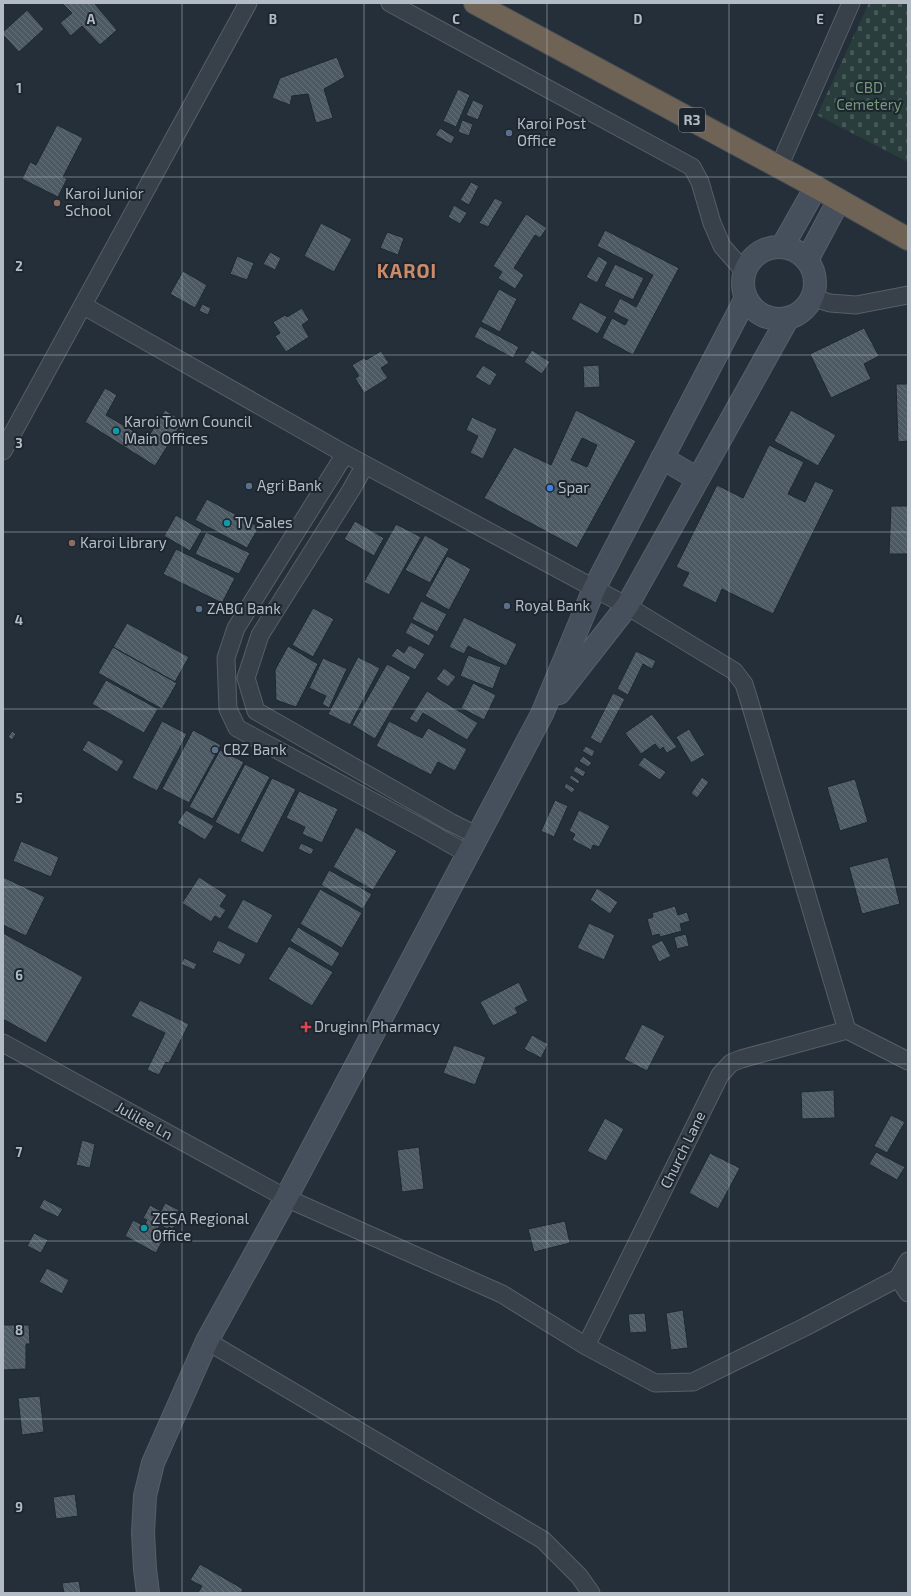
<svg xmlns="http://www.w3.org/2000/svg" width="911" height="1596" viewBox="0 0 911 1596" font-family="'Exo 2',sans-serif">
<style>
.cemetery{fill:url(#cemetery-stones)}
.building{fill:url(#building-back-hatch);stroke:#1f2830;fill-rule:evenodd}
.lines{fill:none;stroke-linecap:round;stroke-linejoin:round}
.street-casing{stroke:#565f67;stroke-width:19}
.secondary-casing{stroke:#565f67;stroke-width:24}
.highway-casing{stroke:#434c54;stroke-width:24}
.street{stroke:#384149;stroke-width:17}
.secondary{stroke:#46505c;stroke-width:22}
.highway{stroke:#6f6356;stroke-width:22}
.grid{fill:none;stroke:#b3bcc5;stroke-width:1;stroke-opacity:0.55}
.service-dot{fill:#5c6f8a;stroke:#1d262e;stroke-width:1.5}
.education-dot{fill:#8d6e63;stroke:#1d262e;stroke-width:1.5}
.culture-dot{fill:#0f9aa8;stroke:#1d262e;stroke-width:1.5}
.shop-dot{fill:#3f7fe0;stroke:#1d262e;stroke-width:1.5}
.health-dot{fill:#e0444e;stroke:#1d262e;stroke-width:1.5}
.labels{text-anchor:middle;stroke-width:4;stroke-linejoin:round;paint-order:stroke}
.shield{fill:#1d262e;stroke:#868f98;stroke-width:1}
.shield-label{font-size:14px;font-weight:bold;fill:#b3bcc5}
.park-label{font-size:15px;fill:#749979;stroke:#1d262e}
.poi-label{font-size:15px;fill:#b3bcc5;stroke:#1d262e;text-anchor:start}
.street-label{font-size:15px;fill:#b3bcc5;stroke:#1d262e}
.district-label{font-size:19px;font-weight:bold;letter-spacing:1px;fill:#c98b6a;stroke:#1d262e}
.grid-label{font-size:13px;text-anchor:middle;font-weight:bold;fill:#b3bcc5;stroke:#1d262e;stroke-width:4;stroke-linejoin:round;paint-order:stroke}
</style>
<defs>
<pattern id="cemetery-stones" width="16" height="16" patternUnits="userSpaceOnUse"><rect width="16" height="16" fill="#293d3c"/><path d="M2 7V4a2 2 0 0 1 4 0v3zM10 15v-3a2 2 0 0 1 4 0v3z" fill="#465757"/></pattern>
<pattern id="building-back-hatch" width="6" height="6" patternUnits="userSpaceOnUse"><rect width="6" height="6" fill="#4d5a64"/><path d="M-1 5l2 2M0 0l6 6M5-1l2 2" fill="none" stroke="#647079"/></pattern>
</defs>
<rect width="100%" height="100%" fill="#252f39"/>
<!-- cemetery -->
<path class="cemetery" d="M869,3H908V162L817,115Z"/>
<!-- building -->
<path class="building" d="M62,3H94L117,30L100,45L82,26L71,36L60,23L72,13Z
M27,10L44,29L19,52L3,35V32Z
M337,57L345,77L324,89L333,118L316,123L308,94L292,96L290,105L272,98L280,78Z
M458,89L470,95L456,127L443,121Z
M473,100L484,105L478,120L466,115Z
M462,120L473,124L469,136L458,132Z
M57,125L83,138L63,177L67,179L58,197L22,179L30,162L36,165Z
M440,128L455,137L451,144L435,135Z
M471,182L479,186L469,205L460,200Z
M495,198L503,202L488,227L479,223Z
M454,205L467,213L460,224L448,217Z
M526,214L547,228L540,238L535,235L514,268L524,275L515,289L498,278L502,272L493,266Z
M321,223L352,239L334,272L304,256Z
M605,230L679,268L633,355L602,338L612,318L625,325L628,320L613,312L620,298L636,307L653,275L597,246Z
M387,232L404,238L398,255L380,248Z
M270,252L281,258L275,270L263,264Z
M237,256L254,263L247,280L230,274Z
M598,256L608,262L597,283L586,277Z
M615,264L644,278L633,300L604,286Z
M183,271L207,285L195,308L170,294Z
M499,289L517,299L500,332L481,322Z
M580,302L607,317L598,334L571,319Z
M202,304L211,308L208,315L199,311Z
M302,308L309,320L302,325L309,337L286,352L275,336L280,333L273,322L285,315L287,317Z
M480,326L519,347L513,358L474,337Z
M864,328L879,356L864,364L871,379L831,398L810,354Z
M532,350L550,362L542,374L524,362Z
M381,351L389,363L381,368L388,378L364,393L355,378L359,376L352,365L364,358L366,360Z
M483,365L497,374L490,386L475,377Z
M599,365L600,387L584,388L583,366Z
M896,384H908V441L898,442Z
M105,388L117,395L106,415L147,439L165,410L183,421L155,466L85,422Z
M576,410L636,441L577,548L484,498L514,447L551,465ZM582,438L597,445L587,467L571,460Z
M791,410L836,435L818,466L774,441Z
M472,417L497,429L483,459L470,453L478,436L466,430Z
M769,445L804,462L788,494L805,502L815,481L834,490L773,614L722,589L716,603L682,586L689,573L676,567L717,485L743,498Z
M207,499L259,527L247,548L195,520Z
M891,506H908V554H889Z
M176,515L202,530L190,551L164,536Z
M355,521L384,538L374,556L344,539Z
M396,524L421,537L389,595L364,582Z
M206,532L250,553L239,574L195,554Z
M425,535L449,549L430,583L405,570Z
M176,549L235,578L222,603L163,574Z
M447,556L471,569L449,610L425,596Z
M421,601L447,614L437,632L412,619Z
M313,608L334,619L313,657L292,645Z
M464,617L517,644L506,666L468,646L464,654L449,647Z
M411,622L435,635L429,646L405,633Z
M127,623L189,657L175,682L113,647Z
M409,645L425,654L415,670L391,656L397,648L404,653Z
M288,646L318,664L296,707L276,700L275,670Z
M113,647L177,683L162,709L98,673Z
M636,651L656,661L652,669L643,664L628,695L617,689Z
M468,655L501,667L493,689L460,676Z
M358,657L380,668L350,725L328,714Z
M323,658L347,669L329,708L322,704L326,696L309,688Z
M387,664L411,677L375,739L352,725Z
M444,668L456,677L448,687L436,679Z
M106,680L158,709L144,733L92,704Z
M473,683L496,695L484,720L461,708Z
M427,691L478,723L467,740L423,713L417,723L409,719Z
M613,693L625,699L601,744L590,738Z
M652,714L677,747L667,753L663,747L660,750L655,744L641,754L625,733Z
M162,721L187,734L157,791L132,778Z
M389,721L422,738L428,728L467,749L455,771L438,762L431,775L376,746Z
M689,729L705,755L691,763L676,737Z
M193,730L221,745L189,803L162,789Z
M12,731L16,734L12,740L8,737Z
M88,740L124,761L117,772L82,750Z
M586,746L595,751L592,757L582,751Z
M220,750L244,762L213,819L189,807Z
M583,756L592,763L588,767L579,761Z
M644,757L666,772L660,780L638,765Z
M245,764L270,777L239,835L215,822Z
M576,766L586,772L583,777L573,771Z
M571,775L580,781L578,784L569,778Z
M702,777L709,782L697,798L691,793Z
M272,778L296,789L263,853L240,841Z
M855,779L868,822L840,831L827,787Z
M566,783L575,789L572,793L564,787Z
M299,791L338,809L322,843L302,834L305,827L286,818Z
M555,800L568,806L554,837L541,831Z
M186,810L214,826L205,840L177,823Z
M579,810L610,826L599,847L593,845L591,850L572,840L575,834L569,831Z
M356,827L397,851L373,890L333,867Z
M21,841L59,857L51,877L13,861Z
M301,843L314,849L311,855L298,849Z
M888,857L900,904L862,914L849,867Z
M329,870L372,894L363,909L321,885Z
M3,877L45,897L26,936L3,925Z
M199,877L227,895L220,906L226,910L220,919L215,916L211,922L182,903Z
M597,888L618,902L610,914L590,900Z
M320,889L362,913L342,948L300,924Z
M243,899L273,915L257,944L227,928Z
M675,906L678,915L687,912L690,921L680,924L682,931L660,937L659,934L652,936L647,919L653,917L652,913Z
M589,923L615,935L604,960L577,948Z
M298,927L340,953L332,967L290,941Z
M3,933L83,977L46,1043L3,1019Z
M686,934L689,946L677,949L674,937Z
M218,940L246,954L240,965L212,952Z
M662,940L671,956L659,962L651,946Z
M289,946L333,972L312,1006L268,979Z
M184,958L197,964L194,970L181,964Z
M519,982L528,1001L515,1008L518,1013L493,1026L480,1002Z
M140,1000L189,1024L169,1063L166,1062L159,1075L147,1070L165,1033L131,1016Z
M642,1024L665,1036L647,1071L624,1059Z
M532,1035L548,1044L541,1058L524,1049Z
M454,1045L486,1057L475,1085L443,1073Z
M834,1090L835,1118L802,1119L801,1092Z
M891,1115L905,1122L887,1153L874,1146Z
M605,1118L624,1129L606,1161L587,1151Z
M82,1140L95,1144L90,1168L76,1165Z
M419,1147L424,1189L402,1192L397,1150Z
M876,1152L905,1167L897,1180L869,1164Z
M710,1153L740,1168L718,1209L689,1193Z
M44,1199L63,1209L58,1217L39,1208Z
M165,1203L179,1210L175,1217L179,1218L173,1229L169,1227L168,1229L160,1225L156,1232L165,1236L156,1253L125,1236L133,1220L144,1226L147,1220L143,1218L150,1205L161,1211Z
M565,1221L570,1243L534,1252L528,1229Z
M34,1233L48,1240L41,1253L27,1246Z
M47,1268L69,1280L62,1294L39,1282Z
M683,1310L688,1348L671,1350L666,1313Z
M645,1313L647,1332L630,1333L628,1314Z
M3,1325H29L30,1344H26V1369L3,1370Z
M40,1396L44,1432L22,1435L18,1398Z
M75,1494L78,1516L56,1519L53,1497Z
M200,1564L243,1589L241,1593H198L202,1586L190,1580Z
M79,1581L81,1593H64L62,1583Z"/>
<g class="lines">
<!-- street casing -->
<g class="street-casing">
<path id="street" d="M390,3L692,167L700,182L712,223L722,246L744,271
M779,167L851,3
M811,297L830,303L856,305L908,295
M84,306L345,454L627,606L734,671L744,684L749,700L847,1030L908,1061
M3,451L248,3
M345,454L236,628L226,658L228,709L237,728L422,828L468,854
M365,465L351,490L260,635L246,678L256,711L450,822L478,836
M3,1043L286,1198L502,1294L586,1346L655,1383L693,1382L805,1327L898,1278L908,1261
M898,1278L908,1293
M207,1341L543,1540L579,1576L591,1593
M586,1346L720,1075L731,1063L741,1059L847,1030"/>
</g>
<!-- secondary casing -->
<g class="secondary-casing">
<path id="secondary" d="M782,247L816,187
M743 283a36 36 0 1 1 72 0a36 36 0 1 1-72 0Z
M807,260L839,200
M662,458L698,479
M559,693L627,606L788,318
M148,1593L145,1569L143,1533L145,1496L153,1463L207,1341L286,1198L542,714L594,589L746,298"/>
</g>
<!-- highway casing -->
<g class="highway-casing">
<path id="highway" d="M475,3L816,187L908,239"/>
</g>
<!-- street -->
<use href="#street" class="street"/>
<!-- secondary -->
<use href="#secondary" class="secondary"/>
<!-- highway -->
<use href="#highway" class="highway"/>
</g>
<!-- grid -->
<path class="grid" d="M182,3V1593M364,3V1593M547,3V1593M729,3V1593M3,177H908M3,355H908M3,532H908M3,709H908M3,887H908M3,1064H908M3,1241H908M3,1419H908"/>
<!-- markers -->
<g class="service-dot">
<circle cx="509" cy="133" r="4"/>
<circle cx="249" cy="486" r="4"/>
<circle cx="507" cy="606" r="4"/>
<circle cx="199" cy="609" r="4"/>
<circle cx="215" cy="750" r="4"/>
</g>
<g class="education-dot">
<circle cx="57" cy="203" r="4"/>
<circle cx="72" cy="543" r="4"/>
</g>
<g class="culture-dot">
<circle cx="116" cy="431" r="4"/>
<circle cx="227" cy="523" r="4"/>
<circle cx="144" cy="1228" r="4"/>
</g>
<circle class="shop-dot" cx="550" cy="488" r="4"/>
<path class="health-dot" d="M304 1021h4v4h4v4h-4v4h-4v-4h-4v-4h4z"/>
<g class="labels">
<!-- shield labels -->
<rect class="shield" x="679" y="108" width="26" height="24" rx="3"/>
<g class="shield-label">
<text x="692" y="125">R3</text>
</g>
<!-- park labels -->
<g class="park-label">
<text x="869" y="93">CBD<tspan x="869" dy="17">Cemetery</tspan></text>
</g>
<!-- poi labels -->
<g class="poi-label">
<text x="517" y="129">Karoi Post<tspan x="517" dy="17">Office</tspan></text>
<text x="65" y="199">Karoi Junior<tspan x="65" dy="17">School</tspan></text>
<text x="124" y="427">Karoi Town Council<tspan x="124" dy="17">Main Offices</tspan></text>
<text x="257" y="491">Agri Bank</text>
<text x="558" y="493">Spar</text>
<text x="235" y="528">TV Sales</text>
<text x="80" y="548">Karoi Library</text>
<text x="515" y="611">Royal Bank</text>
<text x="207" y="614">ZABG Bank</text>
<text x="223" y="755">CBZ Bank</text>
<text x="314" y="1032">Druginn Pharmacy</text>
<text x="152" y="1224">ZESA Regional<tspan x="152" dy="17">Office</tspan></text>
</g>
<!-- street labels -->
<g class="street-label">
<text transform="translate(144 1121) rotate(29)" y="5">Julilee Ln</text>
<text transform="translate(683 1150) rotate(-64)" y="5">Church Lane</text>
</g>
<!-- district labels -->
<g class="district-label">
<text x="407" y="278">KAROI</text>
</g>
</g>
<g class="grid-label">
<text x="91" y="24">A</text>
<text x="273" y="24">B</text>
<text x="456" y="24">C</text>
<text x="638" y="24">D</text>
<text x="820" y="24">E</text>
<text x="19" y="93">1</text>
<text x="19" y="271">2</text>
<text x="19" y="448">3</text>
<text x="19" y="625">4</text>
<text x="19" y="803">5</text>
<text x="19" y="980">6</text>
<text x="19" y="1157">7</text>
<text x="19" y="1335">8</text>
<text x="19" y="1512">9</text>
</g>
<!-- border -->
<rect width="911" height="1596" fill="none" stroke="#b3bcc5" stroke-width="8"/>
</svg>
